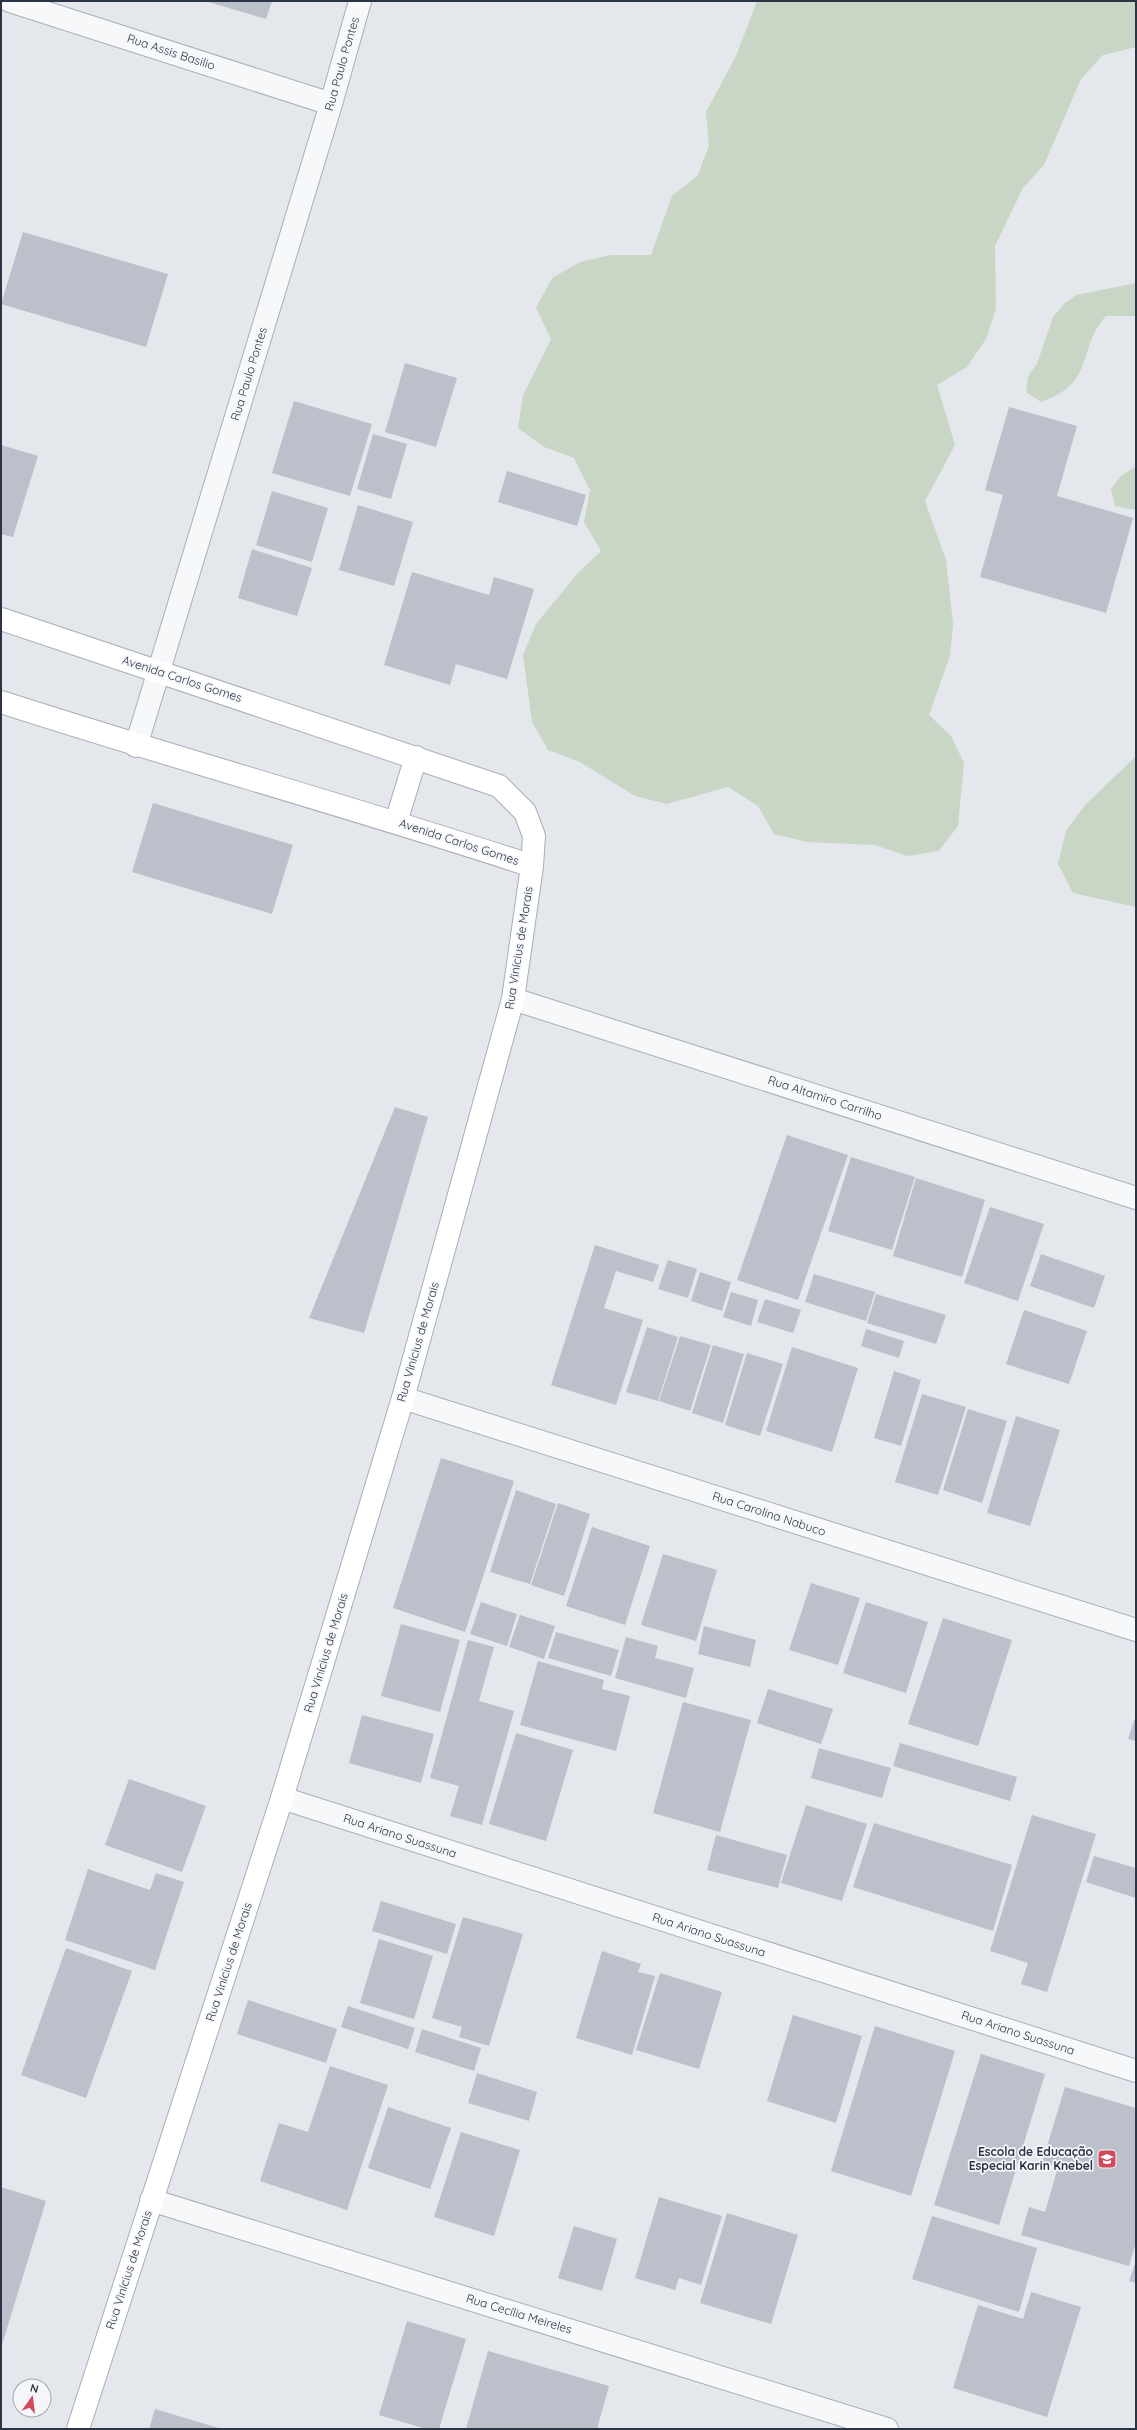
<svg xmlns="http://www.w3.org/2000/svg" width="1137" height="2430" viewBox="0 0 1137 2430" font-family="Quicksand,sans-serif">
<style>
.green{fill:#c9d6c5}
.building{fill:#bbc0ca}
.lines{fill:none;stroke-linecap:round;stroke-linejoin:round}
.street-casing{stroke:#a9aeb7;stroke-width:24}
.secondary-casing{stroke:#a9aeb7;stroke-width:24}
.street{stroke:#f7f8fa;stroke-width:22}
.secondary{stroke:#fff;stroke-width:22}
.labels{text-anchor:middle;stroke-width:3.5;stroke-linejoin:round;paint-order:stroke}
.street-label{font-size:12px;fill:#2b3445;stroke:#f4f6f9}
.poi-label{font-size:12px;font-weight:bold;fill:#2b3445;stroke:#f4f6f9;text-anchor:end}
</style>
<rect width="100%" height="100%" fill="#e4e7ec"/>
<!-- green -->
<path class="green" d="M757,1H1136V47L1103,55L1081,79L1044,165L1023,188L995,246L996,309L986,339L967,367L937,385L955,445L925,501L946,560L953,624L950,656L929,715L951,736L964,763L958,826L939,851L907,856L875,845L807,842L774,834L758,806L728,787L667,804L635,796L580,762L548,750L532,722L523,655L536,624L578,573L601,551L584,522L590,490L574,458L544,447L518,428L523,395L551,339L536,308L552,278L580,262L611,255H651L672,196L698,175L709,145L706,112L736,56Z
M1136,283V316H1106C1076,349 1097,383 1041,402L1026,392L1028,376L1037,364L1053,317L1064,304L1076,295Z
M1136,466V510L1115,506L1111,489L1121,476Z
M1136,756V907L1073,893L1058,864L1066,831L1085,805Z"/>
<!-- building -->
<path class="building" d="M205,1H272L266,19Z
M23,232L168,274L146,347L1,304Z
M405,363L457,378L436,447L385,432Z
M294,401L372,424L350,496L272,473Z
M1009,407L1077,426L1057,496L1133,518L1106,613L980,577L1003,495L985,490Z
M373,434L407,444L391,499L357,489Z
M1,445L38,456L13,537L1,534Z
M507,471L586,495L577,526L498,502Z
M272,491L328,508L312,562L256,545Z
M358,505L413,522L394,586L339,570Z
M252,549L312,568L297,616L238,598Z
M412,572L489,595L494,577L534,589L507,679L456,664L450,685L384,665Z
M153,803L293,845L272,914L132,872Z
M395,1107L428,1117L364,1333L309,1318Z
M787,1135L848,1155L798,1300L737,1280Z
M851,1157L915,1177L892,1250L828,1231Z
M916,1178L985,1200L962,1277L893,1256Z
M990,1207L1044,1224L1018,1301L964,1283Z
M595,1245L659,1265L653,1282L616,1271L604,1308L643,1320L616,1405L551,1385Z
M1041,1254L1105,1276L1094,1308L1030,1286Z
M668,1260L697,1269L688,1298L658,1289Z
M700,1272L731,1282L722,1311L691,1301Z
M814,1274L875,1292L866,1321L805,1302Z
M731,1292L758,1300L751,1326L723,1317Z
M876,1294L946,1315L936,1344L867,1323Z
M765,1299L801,1310L793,1333L757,1322Z
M1024,1310L1087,1331L1069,1384L1006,1364Z
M647,1327L678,1337L658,1401L626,1392Z
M866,1329L904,1341L899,1358L861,1346Z
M680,1336L711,1345L690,1411L659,1401Z
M713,1345L744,1354L723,1423L692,1413Z
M792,1347L858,1368L832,1452L766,1431Z
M747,1353L783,1364L760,1436L725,1425Z
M894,1371L921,1380L901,1446L874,1438Z
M922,1394L966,1407L938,1495L895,1482Z
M968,1409L1007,1421L982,1503L943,1490Z
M1016,1416L1060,1430L1030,1526L987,1513Z
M441,1458L514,1481L465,1632L393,1608Z
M516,1490L556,1504L530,1584L490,1572Z
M558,1503L590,1514L564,1596L531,1585Z
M592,1527L650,1546L625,1625L566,1606Z
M663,1554L717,1570L696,1641L641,1625Z
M811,1583L860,1598L838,1665L789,1650Z
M481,1602L517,1614L507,1646L470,1634Z
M866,1602L928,1622L906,1693L843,1673Z
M520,1615L555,1626L544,1659L509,1647Z
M943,1618L1012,1640L978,1746L908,1724Z
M401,1624L460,1640L440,1712L381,1696Z
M704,1626L756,1640L750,1667L698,1654Z
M556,1632L619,1650L611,1676L548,1658Z
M626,1637L658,1646L655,1658L694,1668L686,1698L615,1678Z
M468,1640L494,1647L479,1701L514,1711L482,1825L450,1816L459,1786L430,1778Z
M538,1661L604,1680L602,1689L630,1696L616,1751L520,1725Z
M768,1689L833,1709L821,1744L757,1723Z
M683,1702L751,1720L720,1832L653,1813Z
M362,1715L434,1734L421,1783L349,1763Z
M1136,1715V1741L1128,1739Z
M516,1733L573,1750L546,1841L489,1824Z
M900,1743L1017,1777L1010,1801L893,1766Z
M819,1748L891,1768L882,1798L811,1778Z
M129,1779L206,1806L182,1872L105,1845Z
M806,1805L867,1824L842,1901L781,1883Z
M1032,1815L1096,1834L1047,1992L1021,1984L1028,1963L990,1951Z
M874,1823L1012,1865L993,1931L853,1887Z
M716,1835L787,1855L778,1888L707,1870Z
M1094,1856L1136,1868V1898L1086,1882Z
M88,1869L150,1890L156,1873L184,1882L155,1970L65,1940Z
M381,1901L456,1924L447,1954L372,1931Z
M463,1917L523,1934L489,2046L459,2037L462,2027L432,2018Z
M379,1939L433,1956L414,2019L360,2003Z
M66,1948L132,1971L86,2098L21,2075Z
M602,1951L641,1964L638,1972L655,1976L632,2055L576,2038Z
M660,1973L722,1992L699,2069L636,2050Z
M248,2000L337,2029L326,2063L237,2034Z
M348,2006L415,2028L408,2049L341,2027Z
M793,2015L862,2036L836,2123L767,2101Z
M875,2026L955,2051L911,2196L831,2171Z
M422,2029L481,2048L474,2071L415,2052Z
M981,2054L1045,2074L999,2225L934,2205Z
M330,2066L388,2085L347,2210L260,2181L279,2123L308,2132Z
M477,2073L537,2092L529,2121L468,2103Z
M1065,2087L1136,2108V2242L1129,2266L1021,2235L1029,2207L1045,2212L1058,2167L1042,2163Z
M388,2107L451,2128L430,2189L368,2168Z
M461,2132L520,2150L494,2236L434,2217Z
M1,2187L46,2201L1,2348Z
M659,2197L722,2216L701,2285L679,2278L675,2290L635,2278Z
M727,2213L798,2235L771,2324L700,2303Z
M932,2216L1037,2248L1019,2312L912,2279Z
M574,2226L617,2239L602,2291L558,2278Z
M1136,2261V2283L1129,2281Z
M1031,2292L1081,2307L1047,2417L953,2388L978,2305L1023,2319Z
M407,2321L466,2339L439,2429H426L379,2415Z
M488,2351L609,2386L597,2429H466Z
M155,2409L222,2429H149Z"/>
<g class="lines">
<!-- street casing -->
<g class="street-casing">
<path id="street" d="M10,1L331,104
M136,746L331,104L360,1
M513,999L1136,1198
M403,1398L1136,1630
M282,1798L1136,2071
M151,2200L887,2429"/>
</g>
<!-- secondary casing -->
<g class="secondary-casing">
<path id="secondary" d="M1,619L499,786L525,812L534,836L532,866L513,999L403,1398L282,1798L78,2429
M1,702C177,759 356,808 532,866
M396,822L416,757"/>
</g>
<!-- street -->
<use href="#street" class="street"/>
<!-- secondary -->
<use href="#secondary" class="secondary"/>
</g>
<!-- icons -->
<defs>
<g id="school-square" transform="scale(1)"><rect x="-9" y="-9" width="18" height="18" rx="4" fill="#d1495b" stroke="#f4f6f9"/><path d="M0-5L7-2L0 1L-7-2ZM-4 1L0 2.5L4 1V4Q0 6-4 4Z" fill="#fff"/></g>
</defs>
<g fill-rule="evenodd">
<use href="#school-square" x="1107" y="2159"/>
</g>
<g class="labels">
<!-- street labels -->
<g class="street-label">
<text transform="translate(171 52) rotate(18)" y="4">Rua Assis Basilio</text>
<text transform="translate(342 64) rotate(-74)" y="4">Rua Paulo Pontes</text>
<text transform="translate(249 374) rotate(-73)" y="4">Rua Paulo Pontes</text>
<text transform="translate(182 679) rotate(18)" y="4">Avenida Carlos Gomes</text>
<text transform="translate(459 842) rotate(18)" y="4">Avenida Carlos Gomes</text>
<text transform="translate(519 948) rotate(-81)" y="4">Rua Vinícius de Morais</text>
<text transform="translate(825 1098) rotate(18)" y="4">Rua Altamiro Carrilho</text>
<text transform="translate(418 1342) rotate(-74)" y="4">Rua Vinícius de Morais</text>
<text transform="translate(769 1514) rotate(18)" y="4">Rua Carolina Nabuco</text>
<text transform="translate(326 1653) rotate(-73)" y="4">Rua Vinícius de Morais</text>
<text transform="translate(400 1836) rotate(18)" y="4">Rua Ariano Suassuna</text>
<text transform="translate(709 1935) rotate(18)" y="4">Rua Ariano Suassuna</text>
<text transform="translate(229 1962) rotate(-72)" y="4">Rua Vinícius de Morais</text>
<text transform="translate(1018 2033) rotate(18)" y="4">Rua Ariano Suassuna</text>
<text transform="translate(129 2270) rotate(-72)" y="4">Rua Vinícius de Morais</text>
<text transform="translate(519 2314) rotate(17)" y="4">Rua Cecília Meireles</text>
</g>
<!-- poi labels -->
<g class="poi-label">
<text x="1093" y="2156">Escola de Educação<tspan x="1093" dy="14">Especial Karin Knebel</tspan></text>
</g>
</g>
<!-- border -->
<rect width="1137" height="2430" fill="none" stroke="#2b3445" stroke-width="4"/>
<!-- north arrow -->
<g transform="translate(32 2398) rotate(14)"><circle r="19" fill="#f4f6f9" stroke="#a4a8b1"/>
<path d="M0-3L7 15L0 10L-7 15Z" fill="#d1495b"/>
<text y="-6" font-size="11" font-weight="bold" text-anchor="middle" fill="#2b3445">N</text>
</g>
</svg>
